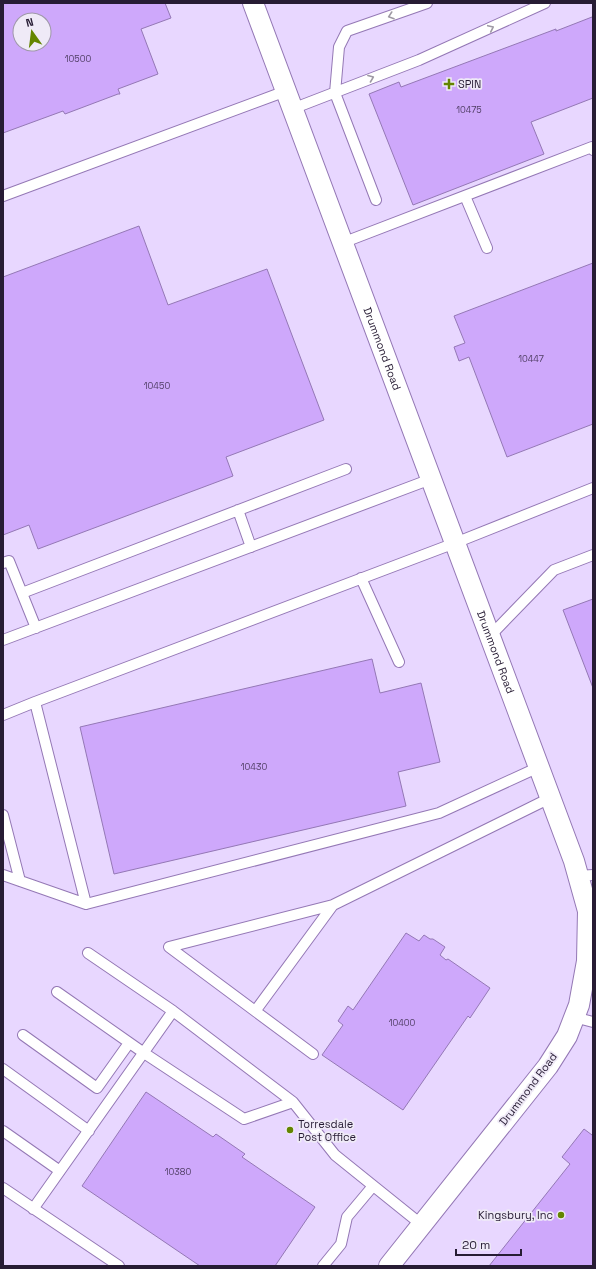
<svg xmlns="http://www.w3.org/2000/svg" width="596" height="1269" viewBox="0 0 596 1269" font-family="'Space Grotesk',sans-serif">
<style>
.building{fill:#cea8fb;stroke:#9478b5;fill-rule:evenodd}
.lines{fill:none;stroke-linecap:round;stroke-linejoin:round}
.lane-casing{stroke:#9478b5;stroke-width:12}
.street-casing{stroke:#9478b5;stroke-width:22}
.lane{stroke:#fff;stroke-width:10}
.street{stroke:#fff;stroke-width:20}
.oneway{stroke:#9e99a4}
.poi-dot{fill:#648500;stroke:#efeaf7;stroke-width:1.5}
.labels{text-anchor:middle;stroke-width:3.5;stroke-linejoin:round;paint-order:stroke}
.number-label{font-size:9px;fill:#513f66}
.poi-label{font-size:11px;fill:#271c34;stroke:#efeaf7;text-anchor:start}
.street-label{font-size:11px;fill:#271c34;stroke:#efeaf7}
</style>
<rect width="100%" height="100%" fill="#e8d7ff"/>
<!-- building -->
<path class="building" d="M3,3H165L171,18L141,29L158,74L118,89L120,94H118L65,114L63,111L3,133ZM20,20H44V44H20Z
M592,17L593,20V98L531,122L544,154L413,205L369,94L399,82L401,87L556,29V31Z
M139,226L168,305L267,269L324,420L226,457L233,476L38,549L29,525L3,535V277Z
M593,263V424L507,457L469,357L459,361L454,347L465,343L454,316Z
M593,599V688L563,610Z
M372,659L380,693L421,683L440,762L398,772L406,806L114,874L80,727Z
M406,933L419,941L424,935L430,939H433L445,947L440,955L446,960L448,959L490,988L470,1018L468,1016L403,1110L322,1055L343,1025L338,1021L348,1006L353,1010Z
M146,1092L213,1137L216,1134L245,1154L242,1157L315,1207L275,1266H200L82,1186Z
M584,1129L592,1135L593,1134V1266H489L570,1164L562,1157Z"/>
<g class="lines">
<!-- lane casing -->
<g class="lane-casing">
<path id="lane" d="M292,109L419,60L545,3
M3,196L286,91
M465,196L487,248
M376,200L335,93L339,47L347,31L427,3
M342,243L592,147L593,150
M238,510L251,547
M3,563L9,561L36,628
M361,578L399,662
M22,593L346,469
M490,636L554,570L593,555
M3,640L431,479
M3,715L35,702
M539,767L439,813L86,904L35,702L455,543L593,488
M3,815L20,881
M3,875L86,904
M578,876L593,875
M88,953L173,1011
M57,992L144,1053L244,1119L293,1102
M256,1010L333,905
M574,1017L593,1022
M23,1035L97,1088L129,1043
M313,1054L169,947L333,905L550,798
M3,1069L89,1131
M3,1131L60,1171
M3,1188L119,1266
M33,1209L173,1011L293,1102L335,1155L422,1225
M323,1266L341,1244L347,1217L373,1186"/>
</g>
<!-- street casing -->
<g class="street-casing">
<g id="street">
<path id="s1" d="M253,3L574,861L588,911L587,961L579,1005L567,1036L548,1066L389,1266"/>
</g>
</g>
<!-- lane -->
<use href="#lane" class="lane"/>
<!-- street -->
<use href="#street" class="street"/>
</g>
<!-- one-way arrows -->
<defs><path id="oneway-chevron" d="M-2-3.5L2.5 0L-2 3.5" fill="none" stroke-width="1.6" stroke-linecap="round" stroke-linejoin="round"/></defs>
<g class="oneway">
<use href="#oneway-chevron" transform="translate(391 16) rotate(161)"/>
<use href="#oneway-chevron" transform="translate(491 28) rotate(-25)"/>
<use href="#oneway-chevron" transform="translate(371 78) rotate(-21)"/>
</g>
<!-- markers -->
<g class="poi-dot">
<path d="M447 78h4v4h4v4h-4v4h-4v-4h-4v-4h4z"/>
<circle cx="290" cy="1130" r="4"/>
<circle cx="561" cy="1215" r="4"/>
</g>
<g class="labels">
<!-- number labels -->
<g class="number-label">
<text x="78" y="62">10500</text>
<text x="469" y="113">10475</text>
<text x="531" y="362">10447</text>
<text x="157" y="389">10450</text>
<text x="254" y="770">10430</text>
<text x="402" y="1026">10400</text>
<text x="178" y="1175">10380</text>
</g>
<!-- poi labels -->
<g class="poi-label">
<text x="458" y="88">SPIN</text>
<text x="298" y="1128">Torresdale<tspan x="298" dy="13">Post Office</tspan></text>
<text x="553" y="1219" text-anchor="end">Kingsbury, Inc</text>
</g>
<!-- street labels -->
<g class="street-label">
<text dy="4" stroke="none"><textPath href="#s1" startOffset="369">Drummond Road</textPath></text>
<text dy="4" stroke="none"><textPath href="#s1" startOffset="693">Drummond Road</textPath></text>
<text transform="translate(528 1089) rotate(-53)" y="4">Drummond Road</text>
</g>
</g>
<!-- border -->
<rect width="596" height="1269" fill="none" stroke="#271c34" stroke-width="8"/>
<!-- north arrow -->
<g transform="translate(32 32) rotate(346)"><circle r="19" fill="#efeaf7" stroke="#9f98a9"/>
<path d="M0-3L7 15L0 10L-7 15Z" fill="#648500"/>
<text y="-6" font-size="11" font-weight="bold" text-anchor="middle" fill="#271c34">N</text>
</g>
<!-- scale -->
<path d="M456 1249v6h65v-6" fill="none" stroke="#271c34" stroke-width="2"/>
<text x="462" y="1249" font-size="12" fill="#271c34" stroke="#efeaf7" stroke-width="3" paint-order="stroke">20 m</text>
</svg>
